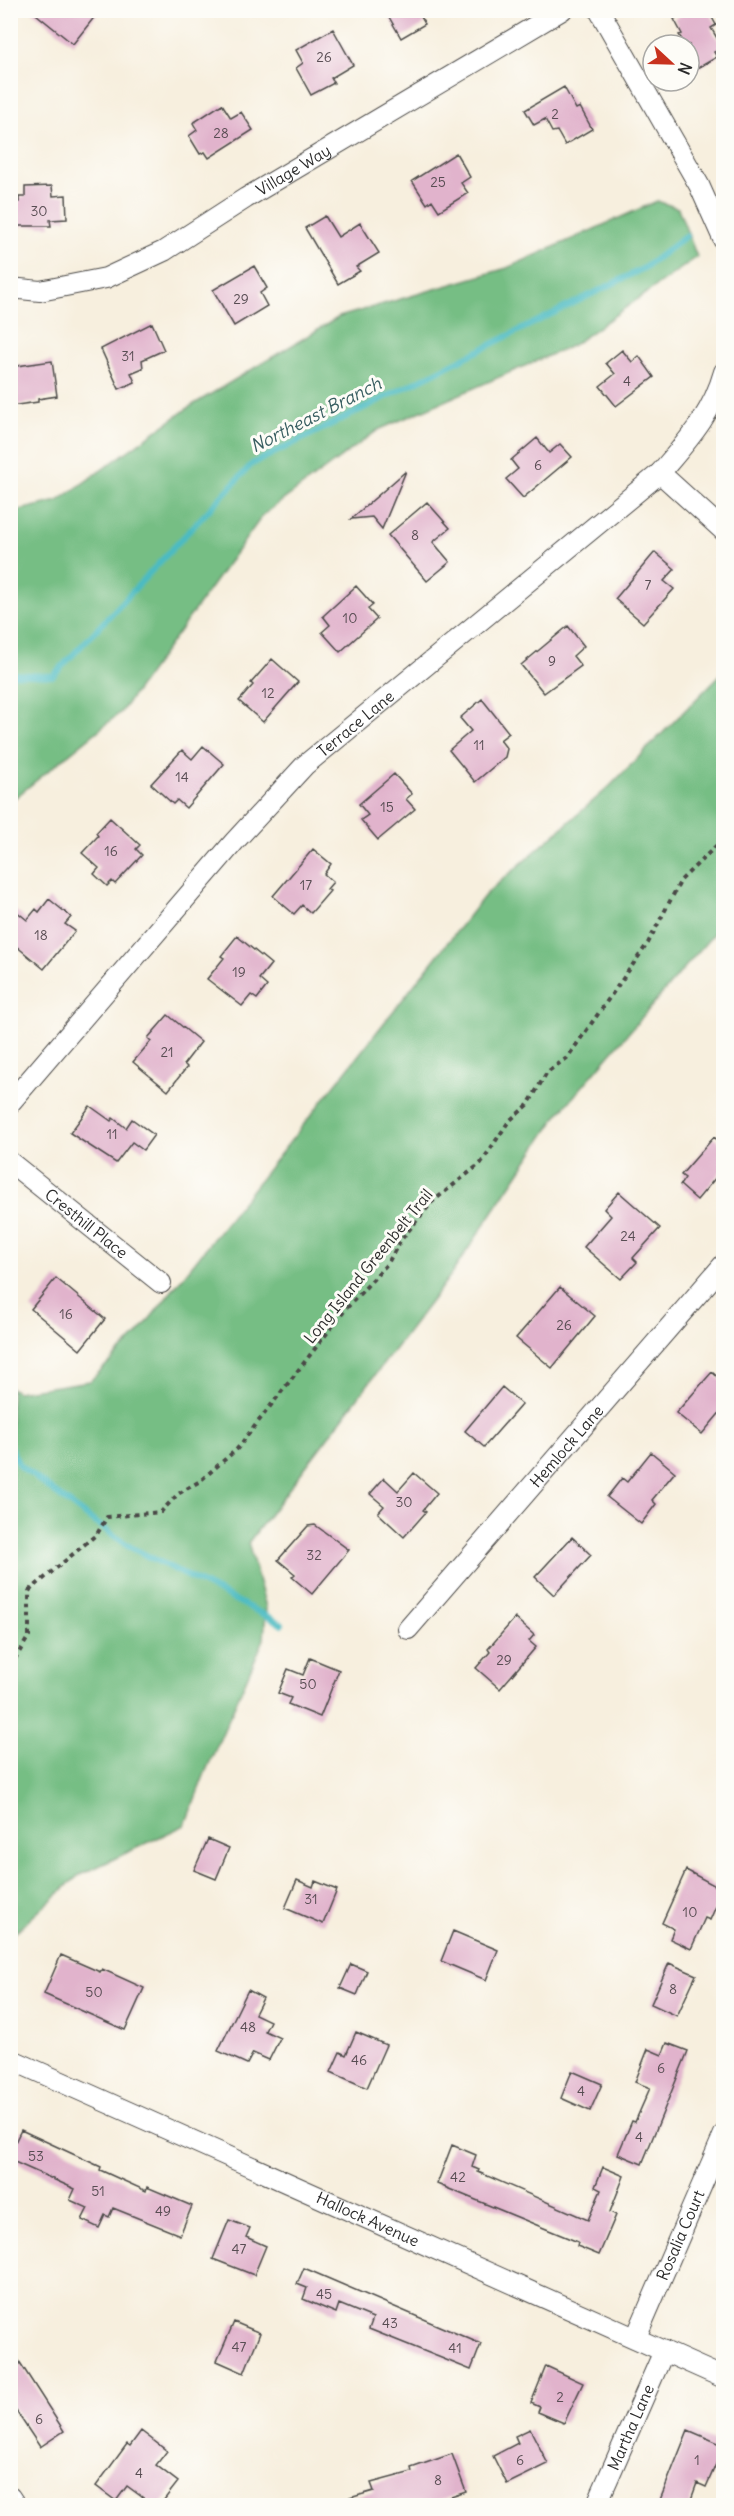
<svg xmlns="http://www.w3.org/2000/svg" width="734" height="2516" viewBox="0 0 734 2516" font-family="Delius,sans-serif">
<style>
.forest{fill:#76be84;stroke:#507458;stroke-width:1.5}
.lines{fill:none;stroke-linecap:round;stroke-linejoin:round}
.stream{stroke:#4cbbc2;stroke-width:6}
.building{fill:#e1b3cc}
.minor-casing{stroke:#4a4846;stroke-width:22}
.path{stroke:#4a4846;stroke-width:4;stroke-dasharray:4.5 4.5;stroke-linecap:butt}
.minor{stroke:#fff;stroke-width:20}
.labels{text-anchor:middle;stroke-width:6;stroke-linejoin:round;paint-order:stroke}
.number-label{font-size:14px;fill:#584d53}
.street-label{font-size:16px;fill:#2b2b2b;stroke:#fdfcf7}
.water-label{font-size:18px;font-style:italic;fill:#375d60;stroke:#fdfcf7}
</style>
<rect width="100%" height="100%" fill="#fdfcf7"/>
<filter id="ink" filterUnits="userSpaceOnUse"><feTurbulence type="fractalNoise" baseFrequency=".0167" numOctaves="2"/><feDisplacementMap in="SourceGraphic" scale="12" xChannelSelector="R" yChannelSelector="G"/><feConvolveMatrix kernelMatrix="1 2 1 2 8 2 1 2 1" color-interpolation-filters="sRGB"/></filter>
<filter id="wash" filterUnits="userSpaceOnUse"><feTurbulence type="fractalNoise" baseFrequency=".008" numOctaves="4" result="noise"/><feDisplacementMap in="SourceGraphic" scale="24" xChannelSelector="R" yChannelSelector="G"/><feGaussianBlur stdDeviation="1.35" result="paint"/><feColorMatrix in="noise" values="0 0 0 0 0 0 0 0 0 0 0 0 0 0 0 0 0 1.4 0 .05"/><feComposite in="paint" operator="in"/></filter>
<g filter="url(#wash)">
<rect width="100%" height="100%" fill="#f7efde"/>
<!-- forest -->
<path class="forest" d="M657,201L678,208L697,257L573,345L378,430L263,515L121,712L11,801V512L58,501L191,406L339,317L507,268Z
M723,672V923L557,1116L450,1276L248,1543L266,1607L264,1639L205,1773L185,1825L78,1876L11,1936V1388L17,1392L90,1381L137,1335L486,894L608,788Z"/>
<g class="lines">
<!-- stream -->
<path class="stream" d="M10,674L53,676L252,464L644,268L686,236
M10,1446L19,1465L83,1514L132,1548L282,1624"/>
</g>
<g id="blocks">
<!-- building -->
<path class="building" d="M31,10H100L73,44Z
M385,10H417L425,24L401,38Z
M689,10H708L716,25L711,28L723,48L714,52L717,57L698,68L689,52V45H685L679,35L682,34L674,19Z
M333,29L353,65L331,78L334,83L311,95L296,68L303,63L296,50Z
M564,87L576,109L580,107L592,129L565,145L557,131L552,132L545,119L534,125L525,110Z
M222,104L231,118L241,112L253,130L209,158L205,152L200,154L189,136L197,130L193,123Z
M456,153L470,177L461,183L468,193L439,211L432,200L427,204L412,181Z
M52,186L53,196L66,195L67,219L50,220L51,226H10V202H19V197H25V187Z
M325,216L338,237L360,223L379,253L356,267L360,271L338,284L305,228Z
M254,266L267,288L260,293L267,306L234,326L213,290Z
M152,323L164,350L142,360L143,368L131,373L135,382L119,389L101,349Z
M622,350L632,362L639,356L654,377L616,406L600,386L615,374L606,363Z
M52,361L57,396L38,399V402L10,406V367Z
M537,438L549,453L560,444L572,457L523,498L506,479L518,469L511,460Z
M406,471L382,529L372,517L351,519Z
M427,502L450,528L433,542L450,562L427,581L388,535Z
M655,552L675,569L664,581L674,589L643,623L615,599Z
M356,586L373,605L368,609L377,619L340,652L322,632L330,625L323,616Z
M568,626L584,646L573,656L581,666L544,693L521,665Z
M272,659L298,682L263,722L239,701L253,685L251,683Z
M482,699L509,733L500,740L507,749L505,757L475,782L449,750L471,731L460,718Z
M203,746L224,764L186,808L177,800L173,804L151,784L182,750L192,759Z
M394,774L412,794L406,799L415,809L378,840L361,820L368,815L359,804Z
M110,818L140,845L136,849L142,855L115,884L112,881L107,886L94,874L99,868L82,853L98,836L96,833Z
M313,849L331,864L324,874L333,882L327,889L330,891L311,913L302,905L294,914L273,896Z
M49,899L71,917L65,924L75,931L44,969L10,941V906L27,920L36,909L39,912Z
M237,936L271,964L259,979L267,986L257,999L251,995L242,1006L207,979L224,958L221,956Z
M168,1015L201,1042L184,1064L187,1067L168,1091L133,1062L151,1041L148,1038Z
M90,1106L111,1121L113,1118L126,1128L132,1119L154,1135L143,1150L132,1142L116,1163L70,1133Z
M714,1137L723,1145V1169L697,1200L680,1185L685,1178L681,1175Z
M619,1192L660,1228L633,1258L637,1262L621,1279L584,1247L611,1216L604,1209Z
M56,1278L105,1319L80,1350L31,1309Z
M560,1287L595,1316L552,1368L516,1338Z
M712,1372L723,1382V1409L702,1434L676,1413Z
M502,1387L522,1404L484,1447L465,1431Z
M651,1452L675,1472L652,1500L656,1504L641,1524L607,1497L622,1478L627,1482Z
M414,1473L437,1493L423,1510L426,1512L404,1537L378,1513L384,1506L370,1494L384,1478L398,1491Z
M315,1525L349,1550L312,1594L292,1577L295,1574L278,1560L308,1526Z
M572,1537L591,1555L554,1595L535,1577Z
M515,1618L534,1635L529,1641L536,1647L500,1689L476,1668L490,1652L488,1649Z
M310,1658L339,1670L320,1717L288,1704L291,1698L278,1693L288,1669L303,1675Z
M208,1839L229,1848L216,1879L194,1870Z
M686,1870L723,1890L710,1920L705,1918L691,1949L670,1939L674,1929L662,1923Z
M297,1880L313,1887L315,1881L337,1890L323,1924L285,1908Z
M453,1931L498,1950L486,1980L441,1961Z
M61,1955L100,1972L102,1969L144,1988L125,2030L44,1994Z
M669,1963L696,1975L677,2016L651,2004Z
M351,1964L367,1971L357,1995L340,1988Z
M248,1990L263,1998L255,2014L270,2021L265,2031L280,2038L269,2060L253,2053L247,2064L218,2051Z
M356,2032L386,2045L367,2088L331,2072L340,2052L346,2055Z
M667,2043L688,2051L642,2164L618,2154L632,2121L635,2122L650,2088L635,2082L648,2049L662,2055Z
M572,2071L602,2084L590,2111L561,2098Z
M21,2130L101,2167L100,2170L146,2191L147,2187L192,2206L180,2235L113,2208L109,2217L105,2215L99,2228L82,2220L88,2208L70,2200L75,2189L10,2160V2153Z
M452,2145L476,2155L472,2167L479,2170L478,2172L588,2220L601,2190L595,2187L603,2167L624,2176L610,2212L616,2215L599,2255L577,2246L578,2242L437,2184Z
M229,2220L250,2228L246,2237L266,2246L254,2275L213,2259Z
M304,2268L481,2344L471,2370L369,2329L373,2318L339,2304L336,2313L303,2299L307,2288L297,2284Z
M234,2322L260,2333L244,2373L217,2361Z
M10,2347L64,2431L40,2447L10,2402Z
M546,2366L583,2383L564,2423L538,2412L540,2407L531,2403Z
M530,2429L548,2464L507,2484L493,2456L518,2443L515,2436Z
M688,2430L723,2445V2448L706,2487L697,2483L689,2505H658Z
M141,2431L167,2451L156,2465L178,2482L160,2505H153L127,2486L116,2501L96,2486L127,2444L130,2446Z
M452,2454L466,2492L427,2505H340L339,2501L374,2491L371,2483L412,2472L411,2468Z"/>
</g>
</g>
<g filter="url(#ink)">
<use href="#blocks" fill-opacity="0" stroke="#4a4846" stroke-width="1.5"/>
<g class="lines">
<!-- minor casing -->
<g class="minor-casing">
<g id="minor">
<path d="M599,10L699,185L724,241"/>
<path id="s1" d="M10,288L40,291L106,278L164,251L246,198L562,10"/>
<path d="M660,473L724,531"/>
<path id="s2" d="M10,1103L234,842L305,765L660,473C688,440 712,415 724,372"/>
<path id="s3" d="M10,1162L161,1283"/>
<path id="s4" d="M408,1629L724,1264"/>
<path id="s5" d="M10,2059L724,2378"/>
<path id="s6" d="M636,2337L724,2134"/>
<path d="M10,2497L16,2506"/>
<path id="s7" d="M596,2506L664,2351"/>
</g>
</g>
<!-- path -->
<path class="path" d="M10,1667L29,1636V1591L97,1534L107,1517L161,1512L178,1494L200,1481L237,1449L345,1310L388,1263L400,1241L432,1202L481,1163L509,1121L528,1105L547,1072L567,1058L648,943L681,880L717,845L724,831"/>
<!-- minor -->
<use href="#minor" class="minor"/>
</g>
</g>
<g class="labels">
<!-- number labels -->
<g class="number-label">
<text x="324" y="62">26</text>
<text x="555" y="119">2</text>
<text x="221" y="138">28</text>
<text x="438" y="187">25</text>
<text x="39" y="216">30</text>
<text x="241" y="304">29</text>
<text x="128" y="361">31</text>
<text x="627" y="386">4</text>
<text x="538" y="470">6</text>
<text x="415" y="540">8</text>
<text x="648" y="590">7</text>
<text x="350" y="623">10</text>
<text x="552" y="666">9</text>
<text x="268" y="698">12</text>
<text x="479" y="750">11</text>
<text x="182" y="782">14</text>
<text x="387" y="812">15</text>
<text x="111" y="856">16</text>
<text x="306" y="890">17</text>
<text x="41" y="940">18</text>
<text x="239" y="977">19</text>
<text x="167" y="1057">21</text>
<text x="112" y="1139">11</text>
<text x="628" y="1241">24</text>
<text x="66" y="1319">16</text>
<text x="564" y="1330">26</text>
<text x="404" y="1507">30</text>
<text x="314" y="1560">32</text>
<text x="504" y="1665">29</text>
<text x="308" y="1689">50</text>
<text x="311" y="1904">31</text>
<text x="690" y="1917">10</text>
<text x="673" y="1994">8</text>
<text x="94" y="1997">50</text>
<text x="248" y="2032">48</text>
<text x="359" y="2065">46</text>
<text x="661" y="2073">6</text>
<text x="581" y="2096">4</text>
<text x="639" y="2142">4</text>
<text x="36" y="2161">53</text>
<text x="458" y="2182">42</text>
<text x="98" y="2196">51</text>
<text x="163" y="2216">49</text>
<text x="239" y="2254">47</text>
<text x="324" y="2299">45</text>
<text x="390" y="2328">43</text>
<text x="239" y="2352">47</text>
<text x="455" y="2353">41</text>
<text x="560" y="2402">2</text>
<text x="39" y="2424">6</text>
<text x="520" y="2465">6</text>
<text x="697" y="2465">1</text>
<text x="139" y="2478">4</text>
<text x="438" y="2485">8</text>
</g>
<!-- street labels -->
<g class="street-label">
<text dy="6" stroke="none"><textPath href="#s1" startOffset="314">Village Way</textPath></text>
<text dy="6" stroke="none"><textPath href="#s2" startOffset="514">Terrace Lane</textPath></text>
<text dy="6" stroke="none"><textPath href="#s3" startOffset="98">Cresthill Place</textPath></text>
<text transform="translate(368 1266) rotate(-51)" y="6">Long Island Greenbelt Trail</text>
<text dy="6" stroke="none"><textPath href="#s4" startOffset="242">Hemlock Lane</textPath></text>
<text dy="6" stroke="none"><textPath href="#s5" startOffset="392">Hallock Avenue</textPath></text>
<text dy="6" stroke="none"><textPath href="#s6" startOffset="111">Rosalia Court</textPath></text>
<text dy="6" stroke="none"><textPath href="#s7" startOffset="86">Martha Lane</textPath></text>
</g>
<!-- water labels -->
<g class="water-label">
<text transform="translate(316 415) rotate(-27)" y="6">Northeast Branch</text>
</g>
</g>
<!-- margin -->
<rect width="734" height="2516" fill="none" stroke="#fdfcf7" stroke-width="36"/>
<!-- north arrow -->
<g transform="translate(671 63) rotate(112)"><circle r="28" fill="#fdfcf7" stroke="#a9a8a5" stroke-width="1.5"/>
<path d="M0-4.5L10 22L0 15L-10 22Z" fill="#c8321e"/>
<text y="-9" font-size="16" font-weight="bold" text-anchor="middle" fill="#2b2b2b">N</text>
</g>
</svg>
